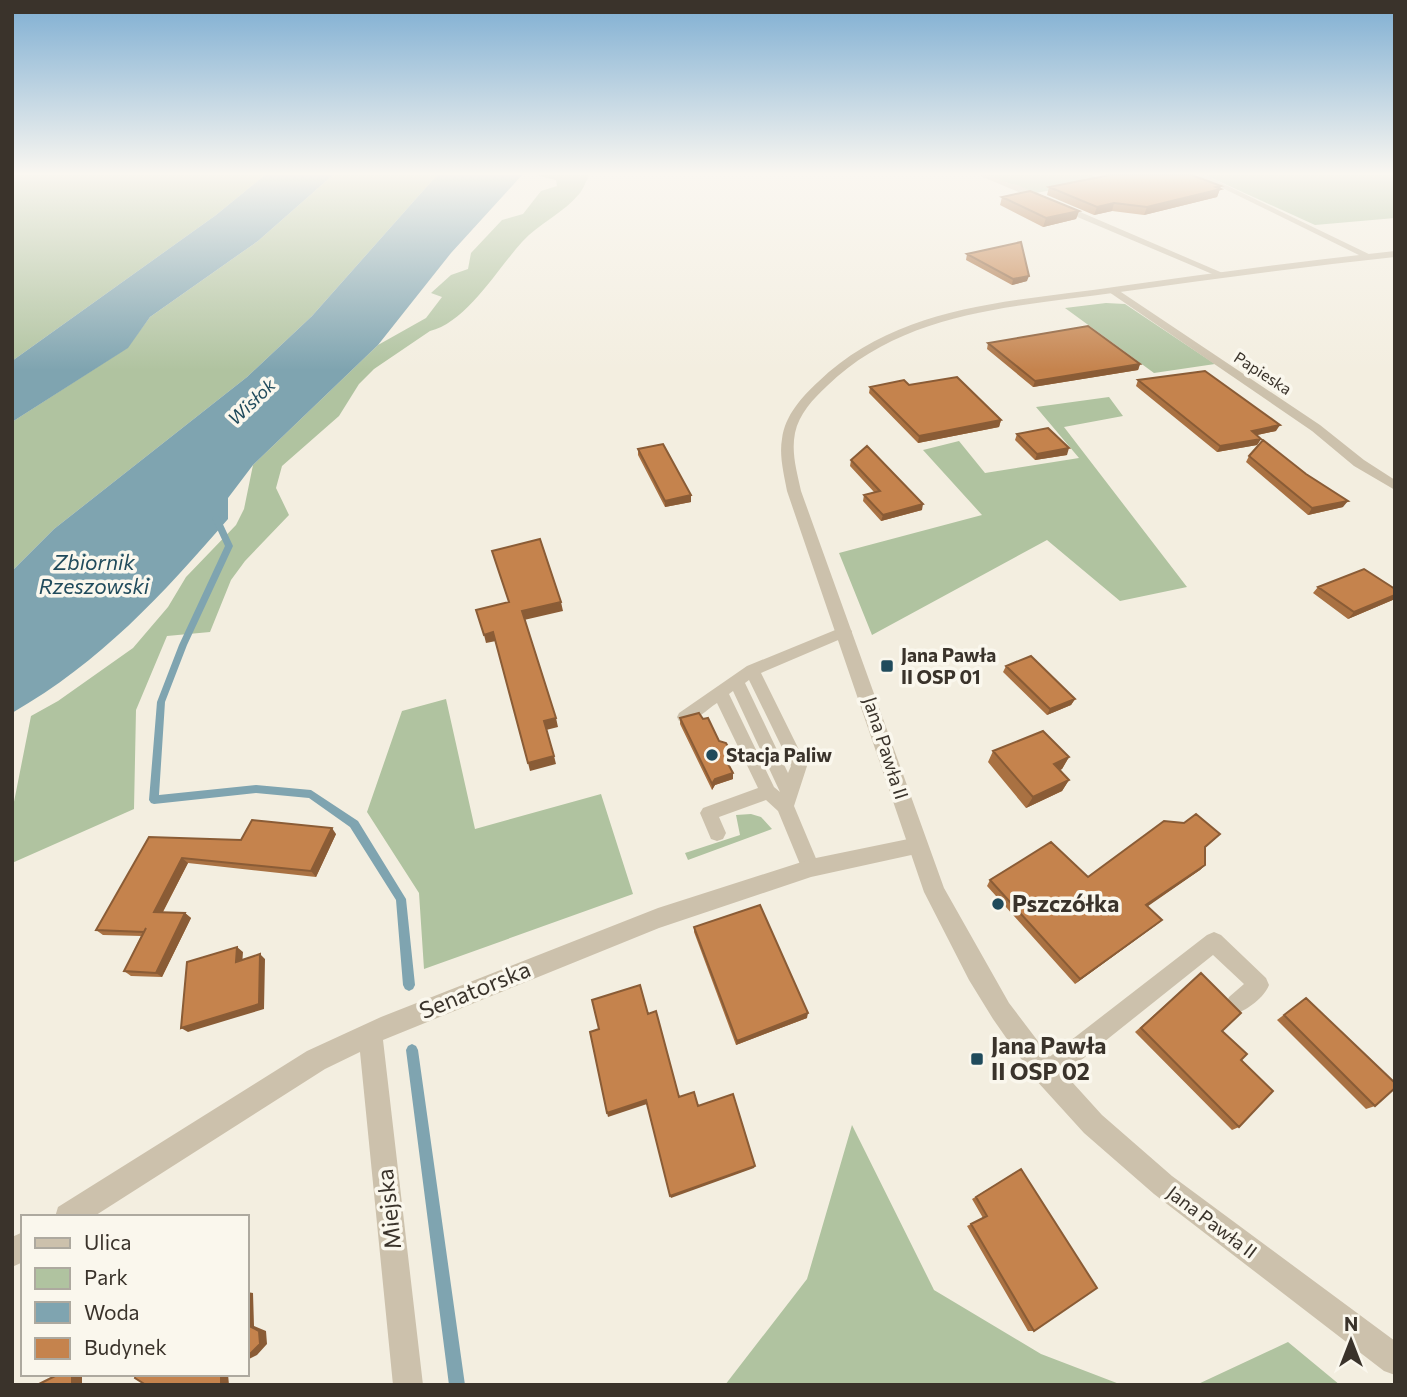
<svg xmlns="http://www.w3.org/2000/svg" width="1407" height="1397" viewBox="0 0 1407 1397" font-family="Commissioner,sans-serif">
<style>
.green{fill:#b0c3a0}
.water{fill:#7fa4b0}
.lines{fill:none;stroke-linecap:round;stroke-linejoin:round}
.stream{fill:#7fa4b0;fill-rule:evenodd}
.service{fill:#ccc1ac;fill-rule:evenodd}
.minor{fill:#ccc1ac;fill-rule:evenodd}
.tertiary{fill:#ccc1ac;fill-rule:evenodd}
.wall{fill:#a97142}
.shaded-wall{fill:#8a5c36}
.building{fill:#c5834d;stroke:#8a5c36;stroke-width:2}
.poi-dot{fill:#204b5c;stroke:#faf7ed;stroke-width:2.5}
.labels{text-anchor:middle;stroke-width:7;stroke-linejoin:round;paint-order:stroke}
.far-street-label{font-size:16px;fill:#3a332b;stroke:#faf7ed}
.far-water-label{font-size:18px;font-style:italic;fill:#204b5c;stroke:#faf7ed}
.poi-label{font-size:19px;font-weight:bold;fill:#3a332b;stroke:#faf7ed;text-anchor:start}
.street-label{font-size:19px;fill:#3a332b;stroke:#faf7ed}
.water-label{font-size:21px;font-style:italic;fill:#204b5c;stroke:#faf7ed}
.near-poi-label{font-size:23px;font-weight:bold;fill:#3a332b;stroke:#faf7ed;text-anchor:start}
.near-street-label{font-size:23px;fill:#3a332b;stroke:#faf7ed}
</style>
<rect width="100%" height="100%" fill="#f3eee0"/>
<!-- green -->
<path class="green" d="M12,175H265L216,215L12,361Z
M333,175H437L312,316L247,377L54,529L12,571V422L127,348L150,317L258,241Z
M535,175H590C586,180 584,188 580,193C564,213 539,223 522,242C499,267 466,323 430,331L374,369L359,384L339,416L282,466L276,488L289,515L245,561L231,580L210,632L167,636L136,710L134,809L12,863V812L31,716L58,701L133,648L168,607L186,577L236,525L244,509L253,465L378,345L426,318L442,297L431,293L451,275L468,269L471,253L502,220L523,214L541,191L557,186L556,180Z
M985,175H1092L1104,180L1036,193Z
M1205,175H1395V218L1315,225Z
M1106,303L1125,304L1215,364L1154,373L1065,308Z
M1109,397L1123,416L1064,427L1187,587L1120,601L1047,540L872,635L839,553L982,515L923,450L959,441L985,473L1079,458L1036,407Z
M446,699L475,829L601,794L633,894L424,969L419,893L367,812L402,711Z
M751,814L761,817L772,829L688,860L685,853L740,835L736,815Z
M852,1125L934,1290L1041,1354L1122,1385H725L807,1279Z
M1288,1342L1340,1385H1196Z"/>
<!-- water -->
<path class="water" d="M265,175H333L258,241L150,317L128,348L12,422V361L216,215Z
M437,175H522L451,253L378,345L253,465L228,498V519C161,596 102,661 12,713V571L54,529L247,377L312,316Z"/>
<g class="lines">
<!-- stream -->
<path class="stream" d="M214,516H218L220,518L233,546L187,645L165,702L159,795L256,785L311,790L358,821L406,899L415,985L413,989L409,991L405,989L403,985L396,900L350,827L309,798L256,793L154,804L151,803L149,800L157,702L179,645L225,546L212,518Z
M412,1044L416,1046L418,1050L465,1385H449L406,1050L408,1046Z"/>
<!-- service -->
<path class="service" d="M978,175H987L1016,186L1009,188Z
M845,626L852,631L850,635L761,673L807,766L794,806L820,868L818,874L811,876L804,874L778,811L766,800L719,817L726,833L723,839L717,841L711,839L700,813L703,808L758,788L717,703C706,710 693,725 679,721L677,717L679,713L747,666ZM749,680L791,766L788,773L745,683ZM733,691L780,792L774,787L729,694Z
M1214,932L1221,935L1266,978L1269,985C1264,998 1248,1009 1236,1014L1229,1011L1226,1004L1229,997L1244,984L1213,955L1055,1081L1047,1084L1039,1081L1036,1073L1039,1065L1207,935Z"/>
<!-- minor -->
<path class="minor" d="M1196,175H1205L1375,257L1367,259Z
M1009,184H1015L1225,274L1217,276L1009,188Z
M1109,288H1115L1320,425L1364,460L1395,480V490L1354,466L1312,431L1109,292Z
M918,837L925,840L928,846L925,852L811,877L659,928L383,1040L423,1385H393L360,1052L325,1069L93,1217H55L58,1207L307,1051L381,1017L658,908L811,859Z
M23,1232V1262L12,1267V1237Z"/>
<!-- tertiary -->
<path class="tertiary" d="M1395,251V257C1303,267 1212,279 1120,292C1018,307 906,309 827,386C813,399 799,414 795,433C791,453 797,472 801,491L944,888L1009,1003L1053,1061L1102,1115L1172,1176L1395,1341V1375L1384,1371L1154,1194L1084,1133L1035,1079L993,1019L969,980L924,892L787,491C784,474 779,456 782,439C785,415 802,397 818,382C900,303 1015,302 1121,286C1212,273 1303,261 1395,251Z"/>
</g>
<!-- wall -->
<path class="wall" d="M1221,186L1217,197L1144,215L1112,211L1094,215L1047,195L1049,187Z
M1002,197L1079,211L1076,219L1043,227L1000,205Z
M967,254L1027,281L1012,285L966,260Z
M988,343L1140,364L1138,370L1033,387L987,349Z
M1138,380L1276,431L1257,435L1261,439L1257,445L1217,452L1136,386Z
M909,385L1001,420L999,427L918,443L869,393L870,387Z
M1017,434L1067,455L1035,460L1015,440Z
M638,449L691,502L665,507L638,455Z
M1249,456L1306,474L1343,507L1308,515L1246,462Z
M851,460L922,510L881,521L863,501L864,495L874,492L850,466Z
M1318,587L1395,599L1348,619L1313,593Z
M1006,666L1075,699L1071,705L1047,715L1003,672Z
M680,718L703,719L719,741L732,754L731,760L728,765L733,779L715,785L712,790L680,724Z
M993,751L1069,757L1062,769L1060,770L1069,780L1062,791L1026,808L988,762Z
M336,834L316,877L188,863L163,912L185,913L191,918L162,977L131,976L124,971L141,936L103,935L96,930L149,837L241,840Z
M1220,834L1205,848V865L1200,870L1147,906L1162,920L1156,925L1075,984L987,886L990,880L1088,877Z
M694,927L807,1018L736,1045L694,932Z
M1201,973L1222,1031L1239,1127L1232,1130L1135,1032Z
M1306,998L1375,1106L1366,1109L1277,1020Z
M1021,1169L1034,1331H1028L967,1226L983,1218L972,1199Z"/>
<!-- shaded-wall -->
<path class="shaded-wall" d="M1221,186L1217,197L1144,215L1147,207Z
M1114,203L1112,211L1094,215L1097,207Z
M1079,211L1076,219L1043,227L1046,218Z
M1029,276L1027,281L1012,285L1013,279Z
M1140,364L1138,370L1033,387L1035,381Z
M1001,420L999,427L918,443L919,436Z
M1280,425L1276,431L1248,437L1252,431Z
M1261,439L1257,445L1217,452L1220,446Z
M1069,448L1067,455L1035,460L1037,454Z
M691,495V502L665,507V501Z
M1348,501L1343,507L1308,515L1312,508Z
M923,504L922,510L881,521L883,515Z
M1395,595V599L1348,619L1354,612Z
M561,602L563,611L524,620L522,611Z
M493,632L496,641L486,643L484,635Z
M1075,699L1071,705L1047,715L1050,709Z
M556,718L558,727L546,730L544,721Z
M732,754L731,760L726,768L727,762Z
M554,756L556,764L530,771L528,763Z
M1069,757L1062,769L1048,775L1054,764Z
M733,773V779L715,785L712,790V784L715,779Z
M1069,780L1062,791L1026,808L1033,797Z
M332,828L336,834L316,877L311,871Z
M182,858L188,863L160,917L154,912Z
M1205,865L1200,870L1141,911L1146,905Z
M185,913L191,918L162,977L156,973Z
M1162,920L1156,925L1075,984L1080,979Z
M237,947L243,952L242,966L236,962Z
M260,954L265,959L264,1009L188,1032L181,1028Z
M808,1013L807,1018L736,1045L737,1041Z
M646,1100L647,1104L608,1117L607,1113Z
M755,1166L754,1168L671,1198L670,1196Z
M247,1292L253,1293L254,1326L266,1331L267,1344L257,1355L247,1360Z
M72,1374H82V1385H72Z
M221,1374H228L229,1385H221Z"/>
<!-- building -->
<path class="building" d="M1110,175H1192L1221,186L1216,187L1221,189L1147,207L1114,203L1097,207L1049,187Z
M1030,191L1079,211L1046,218L1002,197Z
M1021,242L1029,276L1013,279L967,254Z
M1088,326L1140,364L1035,381L988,343Z
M1205,371L1280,425L1252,431L1261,439L1220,446L1138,380Z
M957,377L1001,420L919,436L870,387L904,380L909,385Z
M1048,428L1069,448L1037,454L1017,434Z
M1263,440L1306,474L1348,501L1312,508L1249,456Z
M663,444L691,495L665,501L638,449Z
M867,446L923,504L883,515L864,495L880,491L851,460Z
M540,539L561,602L522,611L556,718L544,721L554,756L528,763L493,632L484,635L476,610L509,602L492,551Z
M1364,569L1395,589V595L1354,612L1318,587Z
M1031,656L1075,699L1050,709L1006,666Z
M699,713L703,719L708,718L719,741L726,743L732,754L727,762L733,773L715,779L712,784L680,718Z
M1043,731L1069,757L1054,764L1069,780L1033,797L993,751Z
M1196,814L1220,834L1205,847V865L1146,905L1162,920L1080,979L990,880L1051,842L1088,877L1164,821L1184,823Z
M252,820L332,828L311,871L182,858L154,912L185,913L156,973L124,971L146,928L144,932L96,930L149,837L241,840Z
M760,905L808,1013L737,1041L694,927Z
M237,947L236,962L260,954L259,1004L181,1028L187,962Z
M1201,973L1241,1013L1222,1031L1247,1054L1241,1060L1273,1091L1239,1127L1141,1028Z
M640,985L648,1014L656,1011L679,1097L694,1092L698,1106L733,1094L755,1166L670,1196L646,1100L607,1113L590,1032L599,1029L592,1000Z
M1306,998L1395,1083V1088L1375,1106L1284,1015Z
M1021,1169L1097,1288L1034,1331L971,1224L987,1216L976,1197Z
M247,1314V1325L259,1331L260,1344L247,1357Z
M59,1374H72V1385H37Z
M136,1374H221V1385H146L135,1378Z"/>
<!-- sky -->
<linearGradient id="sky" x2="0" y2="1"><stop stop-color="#7eaed2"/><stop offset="0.47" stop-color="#faf7f1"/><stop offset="1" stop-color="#faf7f1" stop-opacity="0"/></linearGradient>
<rect width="1407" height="370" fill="url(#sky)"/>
<!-- markers -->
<g class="poi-dot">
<rect x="880" y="659" width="14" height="14" rx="3.5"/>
<circle cx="712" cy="755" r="7"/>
<circle cx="998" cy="904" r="7"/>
<rect x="970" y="1052" width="14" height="14" rx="3.5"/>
</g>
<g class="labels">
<!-- far-street labels -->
<g class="far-street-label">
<text transform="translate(1263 373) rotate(33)" y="6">Papieska</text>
</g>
<!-- far-water labels -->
<g class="far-water-label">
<text transform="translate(252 402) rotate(-44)" y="6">Wisłok</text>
</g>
<!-- poi labels -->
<g class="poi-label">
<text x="901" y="662">Jana Pawła<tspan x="901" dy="22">II OSP 01</tspan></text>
<text x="726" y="762">Stacja Paliw</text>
</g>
<!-- street labels -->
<g class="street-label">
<text transform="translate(886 748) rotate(72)" y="7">Jana Pawła II</text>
<text transform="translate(1212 1222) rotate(37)" y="7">Jana Pawła II</text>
</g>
<!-- water labels -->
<g class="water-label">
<text x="94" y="570">Zbiornik<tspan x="94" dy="24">Rzeszowski</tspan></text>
</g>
<!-- near-poi labels -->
<g class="near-poi-label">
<text x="1012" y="912">Pszczółka</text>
<text x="991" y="1054">Jana Pawła<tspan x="991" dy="26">II OSP 02</tspan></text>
</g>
<!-- near-street labels -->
<g class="near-street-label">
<text transform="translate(475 990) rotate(-22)" y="8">Senatorska</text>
<text transform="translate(389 1209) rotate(-96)" y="8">Miejska</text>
</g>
</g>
<!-- border -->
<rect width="1407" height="1397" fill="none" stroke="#3a332b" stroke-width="28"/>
<!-- legend -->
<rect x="21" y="1215" width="228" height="161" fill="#faf7ed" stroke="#ada99f" stroke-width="2"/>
<rect x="35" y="1238" width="35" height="10" fill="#ccc1ac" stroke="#ada99f" stroke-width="2"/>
<text x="84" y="1250" font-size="21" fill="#3a332b">Ulica</text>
<rect x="35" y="1268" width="35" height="21" fill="#b0c3a0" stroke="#ada99f" stroke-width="2"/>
<text x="84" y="1285" font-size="21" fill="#3a332b">Park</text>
<rect x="35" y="1302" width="35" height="21" fill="#7fa4b0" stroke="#ada99f" stroke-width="2"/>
<text x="84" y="1320" font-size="21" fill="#3a332b">Woda</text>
<rect x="35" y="1338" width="35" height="21" fill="#c5834d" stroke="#ada99f" stroke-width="2"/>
<text x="84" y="1355" font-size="21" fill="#3a332b">Budynek</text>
<!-- north arrow -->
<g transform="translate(1351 1341)" stroke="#faf7ed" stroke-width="5" paint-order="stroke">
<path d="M0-5L12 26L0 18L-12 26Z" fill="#3a332b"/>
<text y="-10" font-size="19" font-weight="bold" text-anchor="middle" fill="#3a332b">N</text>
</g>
</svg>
